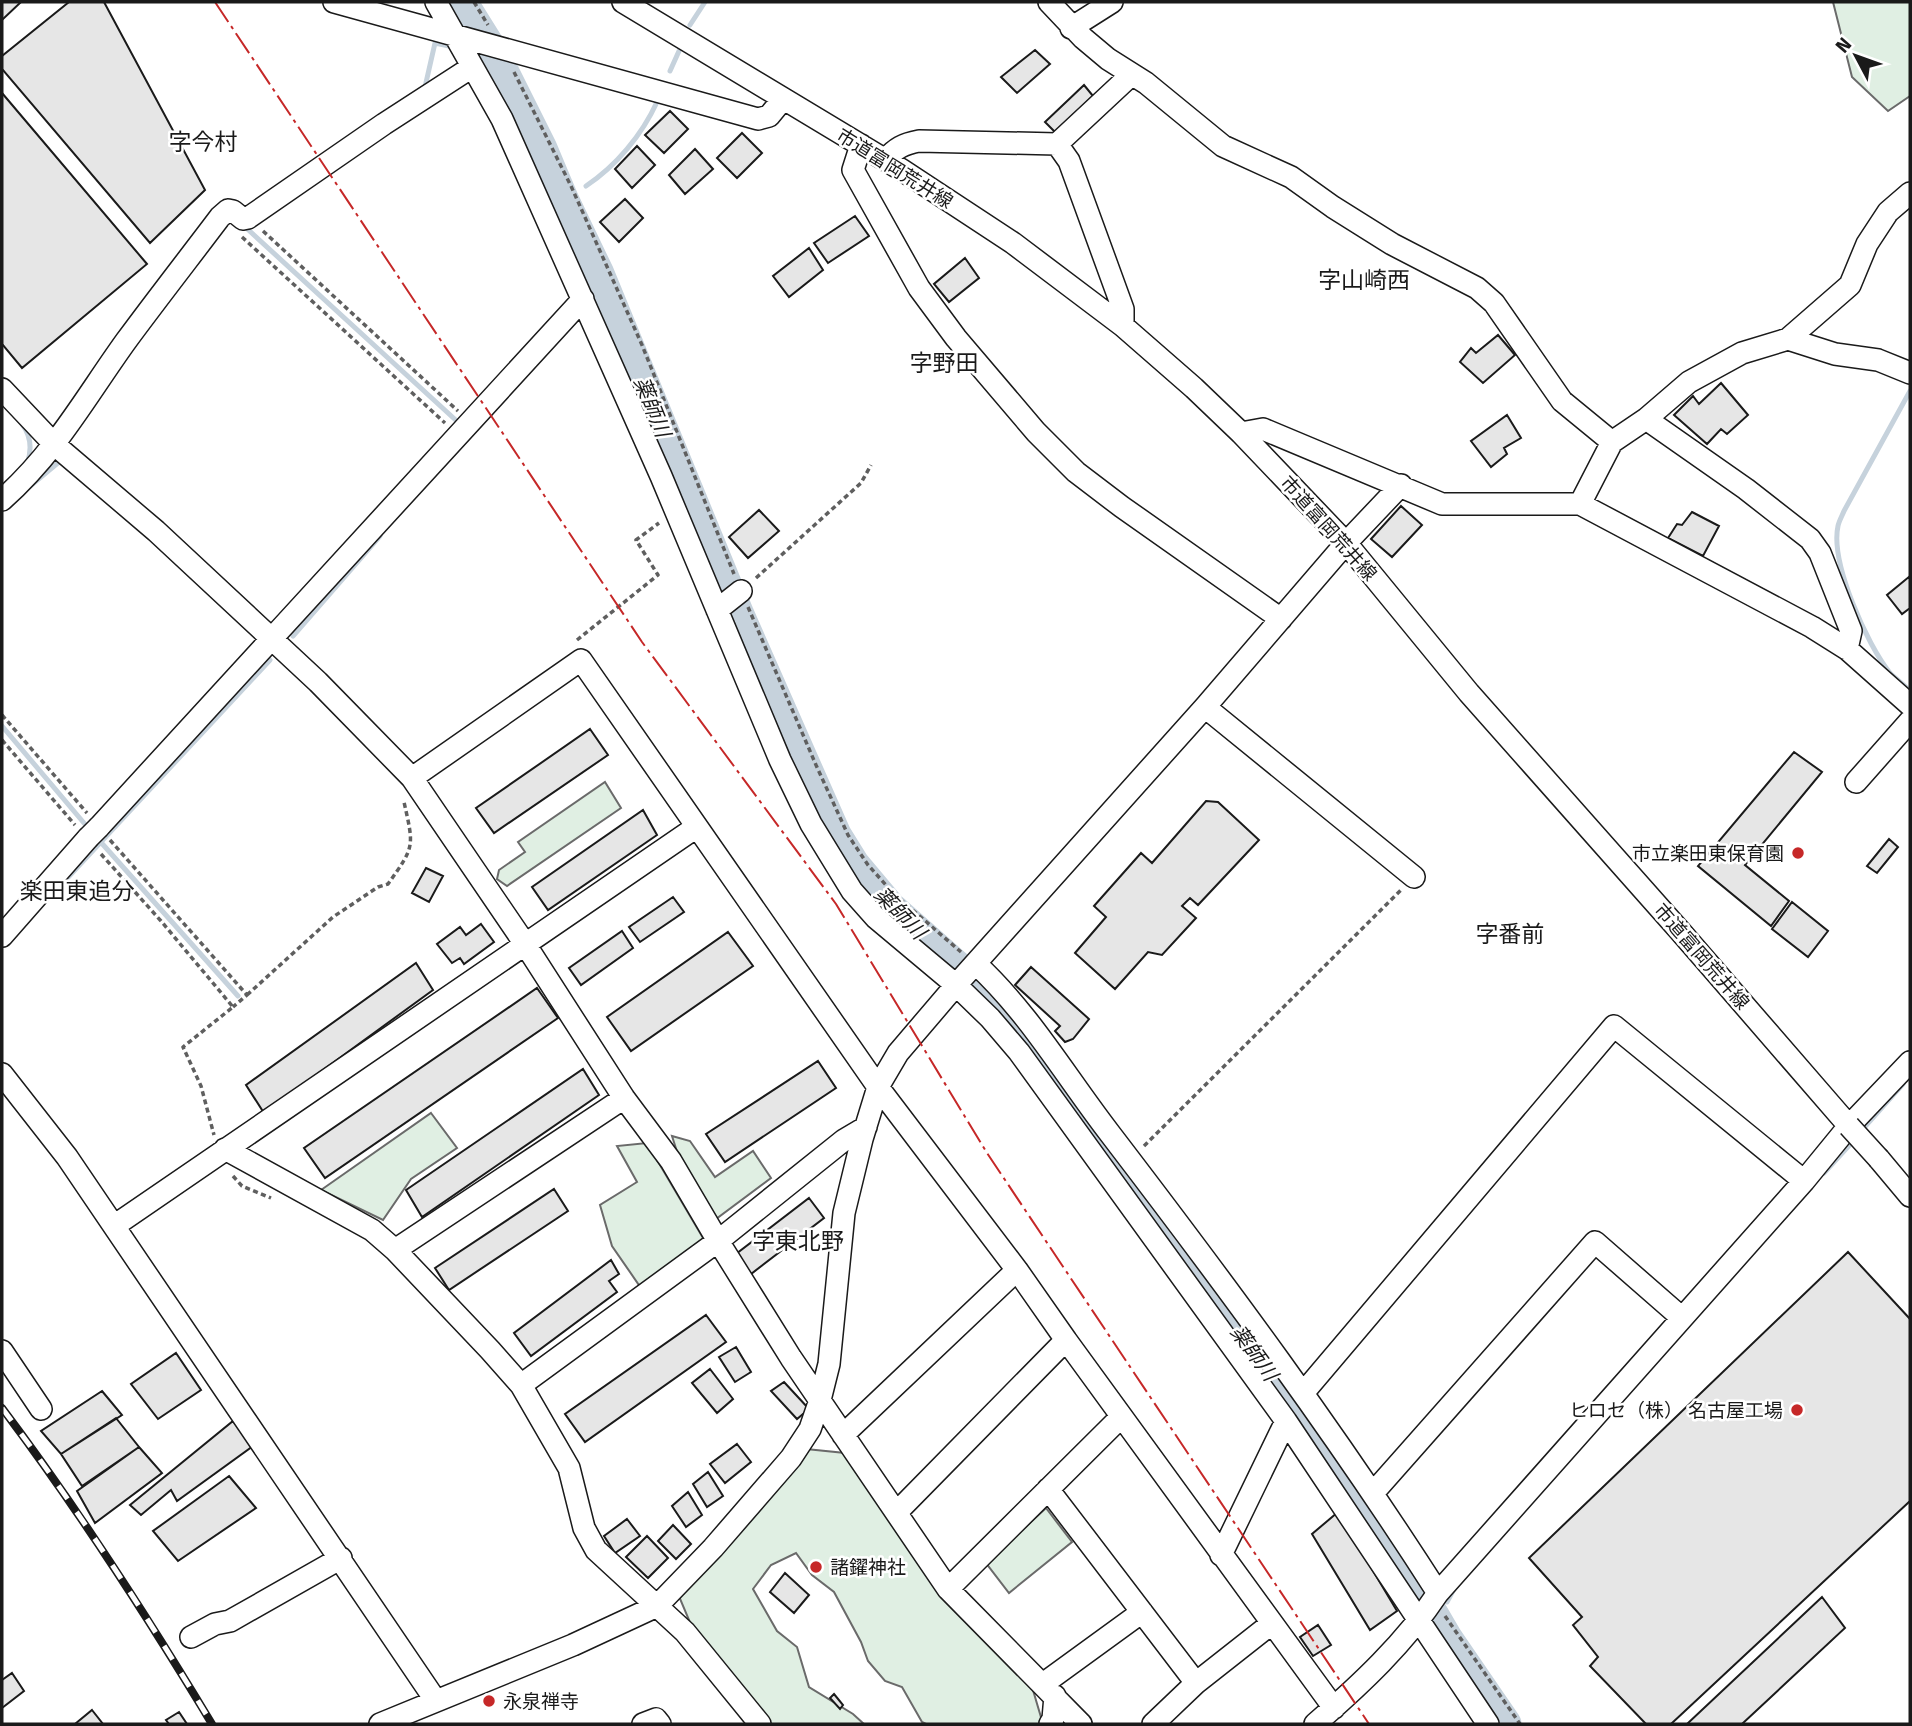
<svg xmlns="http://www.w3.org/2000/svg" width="1912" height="1726" viewBox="0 0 1912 1726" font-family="'Fira Sans','Noto Sans JP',sans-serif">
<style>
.green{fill:#e0efe3;stroke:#6a6a6a;stroke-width:2}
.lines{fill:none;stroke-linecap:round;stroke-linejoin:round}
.stream{stroke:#c6d2dc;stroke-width:5}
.river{stroke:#c6d2dc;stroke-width:33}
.building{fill:#e6e6e6;stroke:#1a1a1a;stroke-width:2}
.minor-casing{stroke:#1a1a1a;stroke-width:24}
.path{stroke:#5f5f5f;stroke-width:3.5;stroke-dasharray:5 3.5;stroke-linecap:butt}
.minor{stroke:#fff;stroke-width:21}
.rail-casing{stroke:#1a1a1a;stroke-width:8}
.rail{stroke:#fff;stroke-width:5;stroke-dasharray:16;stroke-linecap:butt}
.minor-bridge-casing{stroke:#1a1a1a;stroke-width:24;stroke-linecap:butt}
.minor-bridge{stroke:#fff;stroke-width:21}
.power{stroke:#c62828;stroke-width:2;stroke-dasharray:24 5 3.5 5;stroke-linecap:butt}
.poi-dot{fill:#c62828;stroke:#fff;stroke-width:2.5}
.labels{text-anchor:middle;stroke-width:5;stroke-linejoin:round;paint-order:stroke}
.street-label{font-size:19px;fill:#1a1a1a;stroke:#fff}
.poi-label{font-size:19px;fill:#1a1a1a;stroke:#fff;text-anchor:end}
.water-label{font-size:21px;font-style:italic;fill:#1a1a1a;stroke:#fff}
.quarter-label{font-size:23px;fill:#1a1a1a;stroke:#fff}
</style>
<rect width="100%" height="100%" fill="#fff"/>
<!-- green -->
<path class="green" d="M1833,2H1910V96L1888,111L1852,77Z
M605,782L621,808L507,886L497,879L499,870L525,852L518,842Z
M431,1113L457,1148L411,1179L383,1220L321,1190Z
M672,1136L690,1141L715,1177L753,1151L771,1178L716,1219L680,1161Z
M647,1143L706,1243L641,1288L612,1246L600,1205L637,1182L617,1146Z
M806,1449L845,1453L1030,1680L1043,1724H926L922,1722L902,1687L885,1681L868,1661L861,1642L834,1592L812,1575L796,1553L771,1565L753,1589L777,1631L797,1647L809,1687L853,1714L864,1724H771L694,1632L678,1594Z
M1046,1508L1072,1542L1009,1593L986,1563Z"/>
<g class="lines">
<!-- stream -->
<path class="stream" d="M690,25L705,2
M670,71L679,51
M422,89L425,87L435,43L449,46
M586,186C616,166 642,135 657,102
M562,199L569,196
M243,225L460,424
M1910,391L1844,511C1842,516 1839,521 1838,526C1830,562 1867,645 1890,673C1896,679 1904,685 1910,691
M22,424C31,436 32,450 27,464
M29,487L59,462
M293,636L380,536
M2,726L89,829
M98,839L238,996
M60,886L270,660
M1861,1131L1903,1084
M1824,1173L1855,1139
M1447,1602L1455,1587
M1436,1620L1437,1619"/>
<!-- river -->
<path class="river" d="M461,2L494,55L541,149L562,199L598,274L738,615L835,835L853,864L890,908L984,991L1006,1012L1028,1041L1076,1111L1255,1352L1346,1480L1408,1573L1446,1638L1505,1724"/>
</g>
<!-- building -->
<path class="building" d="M2,2H21L2,20Z
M69,2H104L205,190L150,243L2,69V56Z
M1035,50L1050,64L1017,93L1001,77Z
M1084,85L1093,96L1055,132L1045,122Z
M2,93L147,264L22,368L2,344Z
M670,111L688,129L664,153L645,135Z
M742,133L762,153L737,178L717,158Z
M637,146L655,165L632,188L615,169Z
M695,149L713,169L685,194L669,175Z
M625,199L643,218L619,242L600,222Z
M855,216L869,236L828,263L814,243Z
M809,248L823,270L789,297L773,276Z
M965,258L979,278L949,302L934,284Z
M1498,335L1515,355L1483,383L1460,362L1471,348L1476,353Z
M1721,383L1748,415L1727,434L1721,429L1707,444L1674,415L1693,396L1699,404Z
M1507,415L1521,438L1504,448L1507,454L1491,467L1471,441Z
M1401,506L1422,525L1392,557L1371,539Z
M759,510L779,531L748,558L729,537Z
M1692,512L1719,526L1703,556L1668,538L1677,524L1682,525Z
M1910,576V608L1902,614L1887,595Z
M590,729L608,755L494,833L476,808Z
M1794,752L1822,772L1745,865L1789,901L1771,926L1698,866Z
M1206,801L1218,802L1259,840L1198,905L1190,898L1182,906L1196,918L1162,955L1148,952L1115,989L1075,953L1106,917L1094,906L1141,853L1152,863Z
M643,810L657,835L548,910L532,887Z
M1889,839L1898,847L1877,873L1867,866Z
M426,868L443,876L429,902L412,893Z
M673,897L684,912L640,942L629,927Z
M1792,902L1828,931L1808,957L1772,929Z
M481,924L494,942L464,964L460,958L452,963L437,944L460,927L466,935Z
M622,931L633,948L581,985L569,968Z
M728,932L753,966L631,1051L607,1017Z
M416,963L433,990L264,1113L246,1085Z
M1031,967L1089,1019L1073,1039L1065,1042L1055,1031L1060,1026L1015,985Z
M537,988L558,1018L325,1178L304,1148Z
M818,1061L836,1088L725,1162L706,1134Z
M583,1069L599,1095L422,1217L406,1190Z
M554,1189L568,1211L449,1290L435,1268Z
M809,1198L824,1218L751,1274L736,1254Z
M1848,1252L1910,1319V1501L1671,1724H1646L1590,1666L1598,1657L1573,1625L1582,1617L1529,1558Z
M611,1260L619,1274L609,1281L617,1292L531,1356L514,1333Z
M706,1315L726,1342L585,1442L565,1414Z
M736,1347L751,1372L735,1382L719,1357Z
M176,1353L201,1390L158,1419L131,1384Z
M710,1369L733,1399L717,1413L692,1383Z
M784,1382L809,1409L797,1419L771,1391Z
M102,1391L122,1415L61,1454L41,1431Z
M116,1418L139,1447L82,1486L61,1454Z
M233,1421L253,1446L177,1501L171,1490L141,1515L130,1505Z
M737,1444L751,1462L725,1483L710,1464Z
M139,1447L162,1473L95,1523L77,1491Z
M708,1472L723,1496L707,1507L693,1484Z
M229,1476L256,1508L178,1561L153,1531Z
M688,1492L702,1515L686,1527L672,1506Z
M1338,1512L1397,1611L1370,1630L1312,1534Z
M627,1519L640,1536L615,1553L604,1536Z
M673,1525L691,1544L676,1559L658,1541Z
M647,1536L668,1558L648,1578L626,1557Z
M785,1573L809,1595L794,1613L770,1592Z
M1822,1597L1845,1628L1742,1724H1687Z
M1318,1625L1331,1645L1313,1656L1300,1637Z
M12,1673L24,1691L2,1708V1680Z
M834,1694L843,1705L840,1709L830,1698Z
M92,1710L103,1724H75Z
M179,1712L187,1724H169L166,1720Z"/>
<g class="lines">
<!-- minor casing -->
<g class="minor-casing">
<path id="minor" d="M334,2L758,119L769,116L783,99
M436,2L502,119L661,476L780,760L811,824L852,891L876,918L956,985L990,1018L1019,1052L1286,1421L1488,1724
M623,2L902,170L1013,243L1123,326L1194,388L1241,433L1346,543L1469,693L1680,931L1849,1126
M1049,2L1083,38L1108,59L1146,83L1223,146L1291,177L1333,207L1392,244L1477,288L1494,303L1562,401L1612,442L1646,419L1689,382L1742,353L1788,339L1835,354L1878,360L1910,373
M1071,28L1112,2
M1057,144L1131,75
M861,145L853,170L919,288L956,338L1036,432L1076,472L1122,507L1281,619
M885,160C896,148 903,144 919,141L1057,144L1069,161L1123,309V326
M1788,339L1850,285L1867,244L1888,212L1910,193
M2,389L55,445L156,531L318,682L412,778L525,944L624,1098L671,1161L718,1241L791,1358L948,1589L1081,1724
M1646,419L1746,489L1810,539L1820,553L1851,631L1847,649
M1241,433L1263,429L1442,504H1580L1812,627L1847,649L1910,705
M2,500C56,452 85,398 126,341C157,299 189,258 220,217L228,210L233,211L243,219L248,218L384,124L472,67
M1580,504L1612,442
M717,610L741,591
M1205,707L1414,877
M412,778L581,660L878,1087L1017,1270L1066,1340
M1856,782L1910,721
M99,827L583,299
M2,936L88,838
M976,964C1030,1014 1066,1077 1111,1135C1225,1284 1337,1435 1438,1593
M2,1074L67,1157L436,1701
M225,1149L372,1230L395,1250L490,1350L521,1385L569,1468L584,1528L596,1550L685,1632L760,1724
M1879,1159L1910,1196
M114,1226L695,828
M395,1250L624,1098
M2,1351L41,1409
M521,1385L718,1241L844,1140L866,1127
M1304,1392L1614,1026L1804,1181
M843,1435L1017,1270
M1048,1489L1196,1683
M1373,1493L1595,1242L1682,1318
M897,1512L1066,1340L1334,1708
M1221,1555L1286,1421
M948,1589L1121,1417
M191,1637L215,1624L230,1621L341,1558
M1043,1684L1142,1612
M380,1724L573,1645L657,1606L713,1548L791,1458L810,1429L820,1400L829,1364L844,1213L862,1139L878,1087L898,1053L956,985L1205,707L1346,543L1401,485
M643,1724L656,1719L660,1724
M1050,1724L1053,1719L1055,1696
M1153,1724L1196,1683L1271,1624
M1315,1724C1360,1685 1405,1643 1438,1593L1804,1181L1849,1126L1910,1062"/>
</g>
<!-- path -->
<path class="path" d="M474,2L488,25
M514,72L571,186L642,345L734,574
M263,231L458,411
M242,237L445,423
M756,578L861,483L871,465
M748,607L816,765L848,835L868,865L894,894L961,952
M577,640L658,575L636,540L659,523
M2,715L87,813
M2,740L75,825
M110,840L247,995L233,1007
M101,854L161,921L233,1007L183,1047L201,1086L214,1135
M247,995L333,917L378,887L388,884C415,846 414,847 404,802
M1144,1146L1401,890
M233,1176L242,1186L271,1198
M1445,1616L1520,1724"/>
<!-- minor -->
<use href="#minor" class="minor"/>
<!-- rail casing -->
<g class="rail-casing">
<path id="rail" d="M2,1408C78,1509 147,1616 212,1724"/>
</g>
<!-- rail -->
<use href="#rail" class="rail"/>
<!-- minor-bridge casing -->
<g class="minor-bridge-casing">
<path id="minor-bridge" d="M88,838L99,827
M1849,1126L1879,1159"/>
</g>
<!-- minor-bridge -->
<use href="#minor-bridge" class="minor-bridge"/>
<!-- power -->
<path class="power" d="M215,2L642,642L836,904L987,1153L1369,1724"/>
</g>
<!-- markers -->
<g class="poi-dot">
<circle cx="1798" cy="853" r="7"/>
<circle cx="1797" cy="1410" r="7"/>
<circle cx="816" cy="1567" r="7"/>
<circle cx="489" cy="1701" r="7"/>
</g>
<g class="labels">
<!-- street labels -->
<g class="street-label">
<text transform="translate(895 168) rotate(32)" y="7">市道富岡荒井線</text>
<text transform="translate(1329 528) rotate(48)" y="7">市道富岡荒井線</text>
<text transform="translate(1702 956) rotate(49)" y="7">市道富岡荒井線</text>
</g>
<!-- poi labels -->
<g class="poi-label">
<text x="1784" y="860">市立楽田東保育園</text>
<text x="1783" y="1417">ヒロセ（株） 名古屋工場</text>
<text x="830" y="1574" text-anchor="start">諸鑃神社</text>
<text x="503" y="1708" text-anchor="start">永泉禅寺</text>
</g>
<!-- water labels -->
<g class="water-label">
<text transform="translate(652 407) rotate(68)" y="7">薬師川</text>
<text transform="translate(900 913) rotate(46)" y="7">薬師川</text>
<text transform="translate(1254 1353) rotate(54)" y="7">薬師川</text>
</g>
<!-- quarter labels -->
<g class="quarter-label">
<text x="203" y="150">字今村</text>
<text x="1364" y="288">字山崎西</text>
<text x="944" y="371">字野田</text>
<text x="77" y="899">楽田東追分</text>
<text x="1510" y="942">字番前</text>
<text x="798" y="1249">字東北野</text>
</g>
</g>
<!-- border -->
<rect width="1912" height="1726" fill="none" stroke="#1a1a1a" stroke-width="7"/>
<!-- north arrow -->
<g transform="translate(1856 56) rotate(311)" stroke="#ffffff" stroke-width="5" paint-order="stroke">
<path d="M0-5L12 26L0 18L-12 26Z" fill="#1a1a1a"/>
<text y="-10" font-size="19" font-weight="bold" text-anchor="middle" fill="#1a1a1a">N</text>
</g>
</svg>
